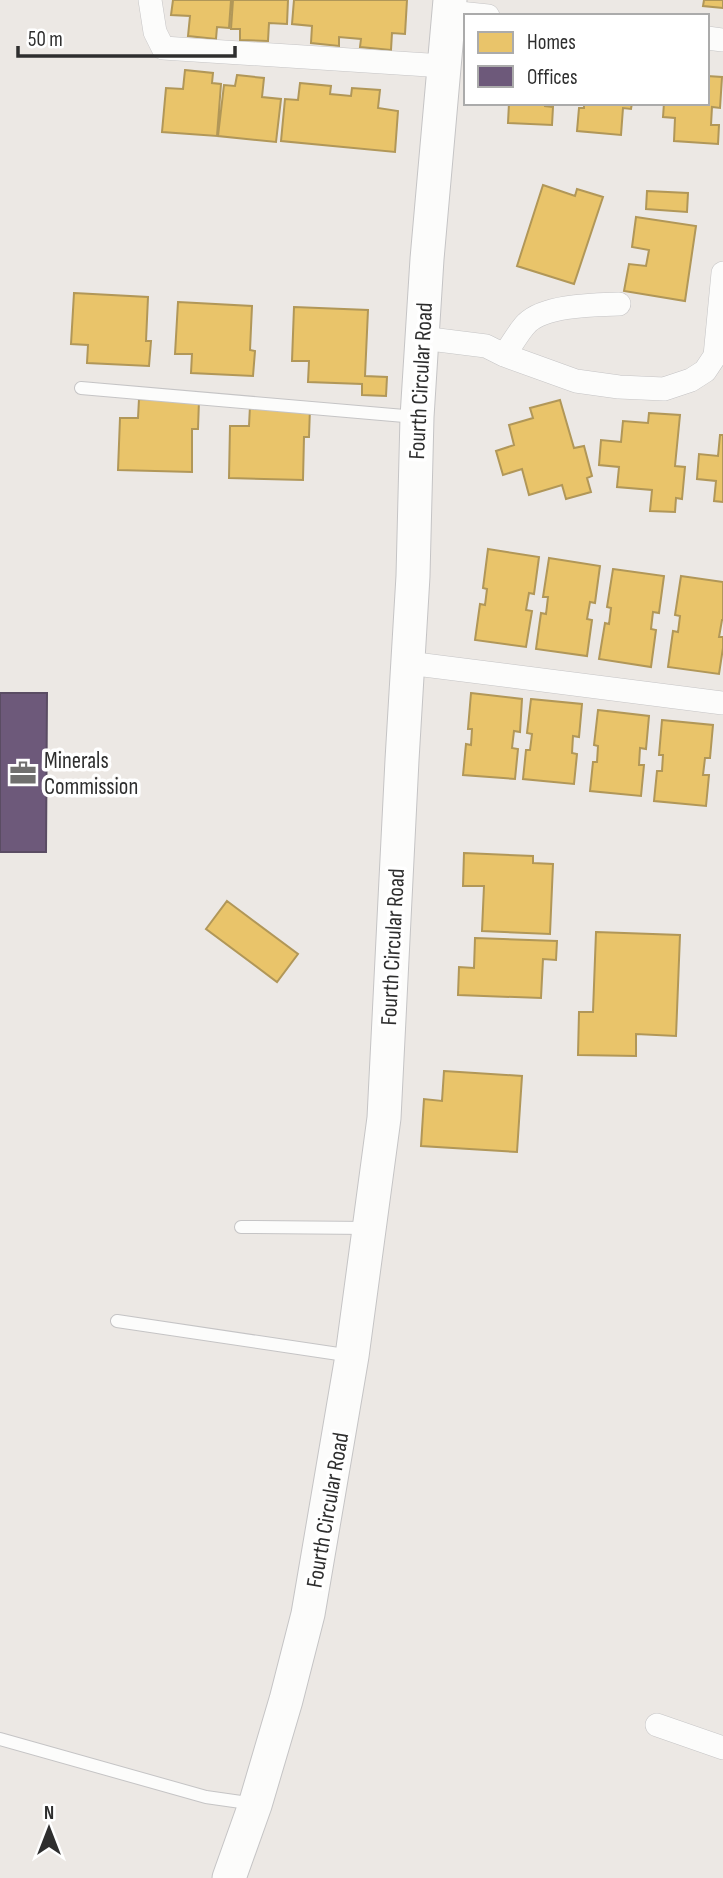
<svg xmlns="http://www.w3.org/2000/svg" width="723" height="1878" viewBox="0 0 723 1878" font-family="'Sofia Sans Condensed',sans-serif">
<style>
.homes{fill:#e9c46a;stroke:#b19758;stroke-width:2}
.offices{fill:#6d597a;stroke:#5a4c63;stroke-width:2}
.lines{fill:none;stroke-linecap:round;stroke-linejoin:round}
.lane-casing{stroke:#c5c4c5;stroke-width:14}
.street-casing{stroke:#c5c4c5;stroke-width:24}
.secondary-casing{stroke:#c5c4c5;stroke-width:35}
.lane{stroke:#fcfcfb;stroke-width:12}
.street{stroke:#fcfcfb;stroke-width:23}
.secondary{stroke:#fcfcfb;stroke-width:33}
.labels{text-anchor:middle;stroke-width:7;stroke-linejoin:round;paint-order:stroke}
.street-label{font-size:23px;fill:#2e2e2e;stroke:#fff}
.poi-label{font-size:23px;fill:#2e2e2e;stroke:#fff;text-anchor:start}
</style>
<rect width="100%" height="100%" fill="#ece8e4"/>
<!-- homes -->
<path class="homes" d="M173,0H231L229,28L217,27L216,39L188,36L190,16L171,15Z
M233,0H288L287,24L269,23L268,41L240,40V29H231Z
M294,0H407L405,34L392,33L391,50L360,47L361,39L339,37V46L311,43L312,26L292,24Z
M704,0H723V8L703,6Z
M185,70L213,73L212,83L221,84L217,136L162,132L166,88L183,89Z
M237,75L264,78L262,97L281,99L276,142L218,136L224,85L235,86Z
M707,76L722,77L720,108L712,107L711,125H719L718,144L674,141L675,118L663,117L664,103H707Z
M300,83L331,86L330,94L351,96L352,88L380,90L378,108L398,111L395,152L281,141L285,99L298,100Z
M509,103H545V106L553,107L552,125L508,123Z
M584,103H632L631,109L623,108L621,135L577,131L579,108H584Z
M543,185L575,196L577,189L603,197L574,284L517,266Z
M647,191L688,193L687,212L646,209Z
M636,217L696,226L685,301L624,291L629,264L646,266L649,250L632,247Z
M74,293L148,297L146,341H151L149,366L87,363L88,345L71,344Z
M178,302L252,306L250,350L255,351L253,376L191,373L192,354H175Z
M294,307L368,310L365,376L387,377L386,396L362,395V384L308,382L309,361H292Z
M139,399L199,400L198,429H192V472L118,470L120,418H138Z
M560,400L574,448L584,446L592,476L587,478L591,492L566,499L562,485L529,495L522,469L503,475L496,451L514,445L509,425L533,418L530,408Z
M250,406L310,408L309,437H304L303,480L229,478L230,426H249Z
M649,413L680,415L675,466L685,467L682,499L676,498L675,512L650,511L652,490L617,487L619,467L599,465L601,440L621,442L623,421L648,423Z
M720,435H723V502L714,501L716,481L697,479L699,454L718,456Z
M488,549L539,557L534,594L529,593L526,610L532,611L526,647L475,640L480,604L485,605L487,589L483,588Z
M549,558L600,566L595,603L590,602L587,619L592,620L587,656L536,649L541,613L546,614L548,597H543Z
M613,569L664,576L659,613L653,612L651,629L656,630L651,667L599,659L605,623L609,624L611,608L607,607Z
M681,576L723,582V620H722L719,637H723V648L719,674L668,667L673,631L678,632L680,616L675,615Z
M471,693L522,699L520,732L514,731L512,748L518,749L515,779L463,775L466,744L471,745L472,729H468Z
M531,699L582,704L579,737L573,736L572,753L577,754L574,784L523,779L526,750H530L532,734L527,733Z
M598,710L649,716L646,749L640,748L639,765H644L641,796L590,791L593,762H597L598,746L594,745Z
M662,720L713,725L710,758H705L703,775H709L706,806L654,801L657,771H662L663,755H659Z
M464,853L533,856V863L553,864L550,934L482,931L484,886H463Z
M227,901L298,954L277,982L206,929Z
M596,932L680,935L676,1036L636,1034V1056L578,1055L579,1012H593Z
M475,938L557,941L556,960L543,959L541,998L458,995L459,967L474,968Z
M444,1071L522,1076L517,1152L421,1146L424,1099L442,1101Z"/>
<!-- offices -->
<path class="offices" d="M0,693H47L46,852H0Z"/>
<g class="lines">
<!-- lane casing -->
<g class="lane-casing">
<path id="lane" d="M81,388L416,417
M241,1227L369,1228
M117,1321L352,1356
M0,1739L206,1797L255,1804"/>
</g>
<!-- street casing -->
<g class="street-casing">
<path id="street" d="M150,0L155,32L163,48L444,66
M449,12L488,16
M707,38L723,40
M422,338L486,346L504,355L576,381L619,387L664,389L691,380L705,371L715,356L723,273
M504,355C512,345 518,332 527,323C546,305 593,305 619,304
M408,663L723,703
M657,1725L723,1748"/>
</g>
<!-- secondary casing -->
<g class="secondary-casing">
<path id="secondary" d="M229,1878L255,1805L286,1700L308,1614L352,1356L384,1118L402,760L413,576L417,417L427,259L450,0"/>
</g>
<!-- lane -->
<use href="#lane" class="lane"/>
<!-- street -->
<use href="#street" class="street"/>
<!-- secondary -->
<use href="#secondary" class="secondary"/>
</g>
<!-- icons -->
<defs>
<g id="office-bare" transform="scale(2.1)"><path d="M-6-3h4V-5.5h4V-3h4V5H-6ZM-1-4.5V-3h2v-1.5ZM-6 0V1H6V0Z" fill="#706f6e" stroke="#fff" stroke-width="2.5" paint-order="stroke"/></g>
</defs>
<g fill-rule="evenodd">
<use href="#office-bare" x="23" y="773"/>
</g>
<g class="labels">
<!-- street labels -->
<g class="street-label">
<text transform="translate(420 381) rotate(-87)" y="8">Fourth Circular Road</text>
<text transform="translate(392 947) rotate(-87)" y="8">Fourth Circular Road</text>
<text transform="translate(327 1510) rotate(-80)" y="8">Fourth Circular Road</text>
</g>
<!-- poi labels -->
<g class="poi-label">
<text x="44" y="768">Minerals<tspan x="44" dy="26">Commission</tspan></text>
</g>
</g>
<!-- legend -->
<rect x="464" y="14" width="245" height="91" fill="#ffffff" stroke="#ababab" stroke-width="2"/>
<rect x="478" y="32" width="35" height="21" fill="#e9c46a" stroke="#ababab" stroke-width="2"/>
<text x="527" y="49" font-size="21" fill="#2e2e2e">Homes</text>
<rect x="478" y="66" width="35" height="21" fill="#6d597a" stroke="#ababab" stroke-width="2"/>
<text x="527" y="84" font-size="21" fill="#2e2e2e">Offices</text>
<!-- north arrow -->
<g transform="translate(49 1829)" stroke="#ffffff" stroke-width="5" paint-order="stroke">
<path d="M0-5L12 26L0 18L-12 26Z" fill="#2e2e2e"/>
<text y="-10" font-size="19" font-weight="bold" text-anchor="middle" fill="#2e2e2e">N</text>
</g>
<!-- scale -->
<path d="M18 46v10h217v-10" fill="none" stroke="#2e2e2e" stroke-width="3.5"/>
<text x="28" y="46" font-size="21" fill="#2e2e2e" stroke="#ffffff" stroke-width="5" paint-order="stroke">50 m</text>
</svg>
